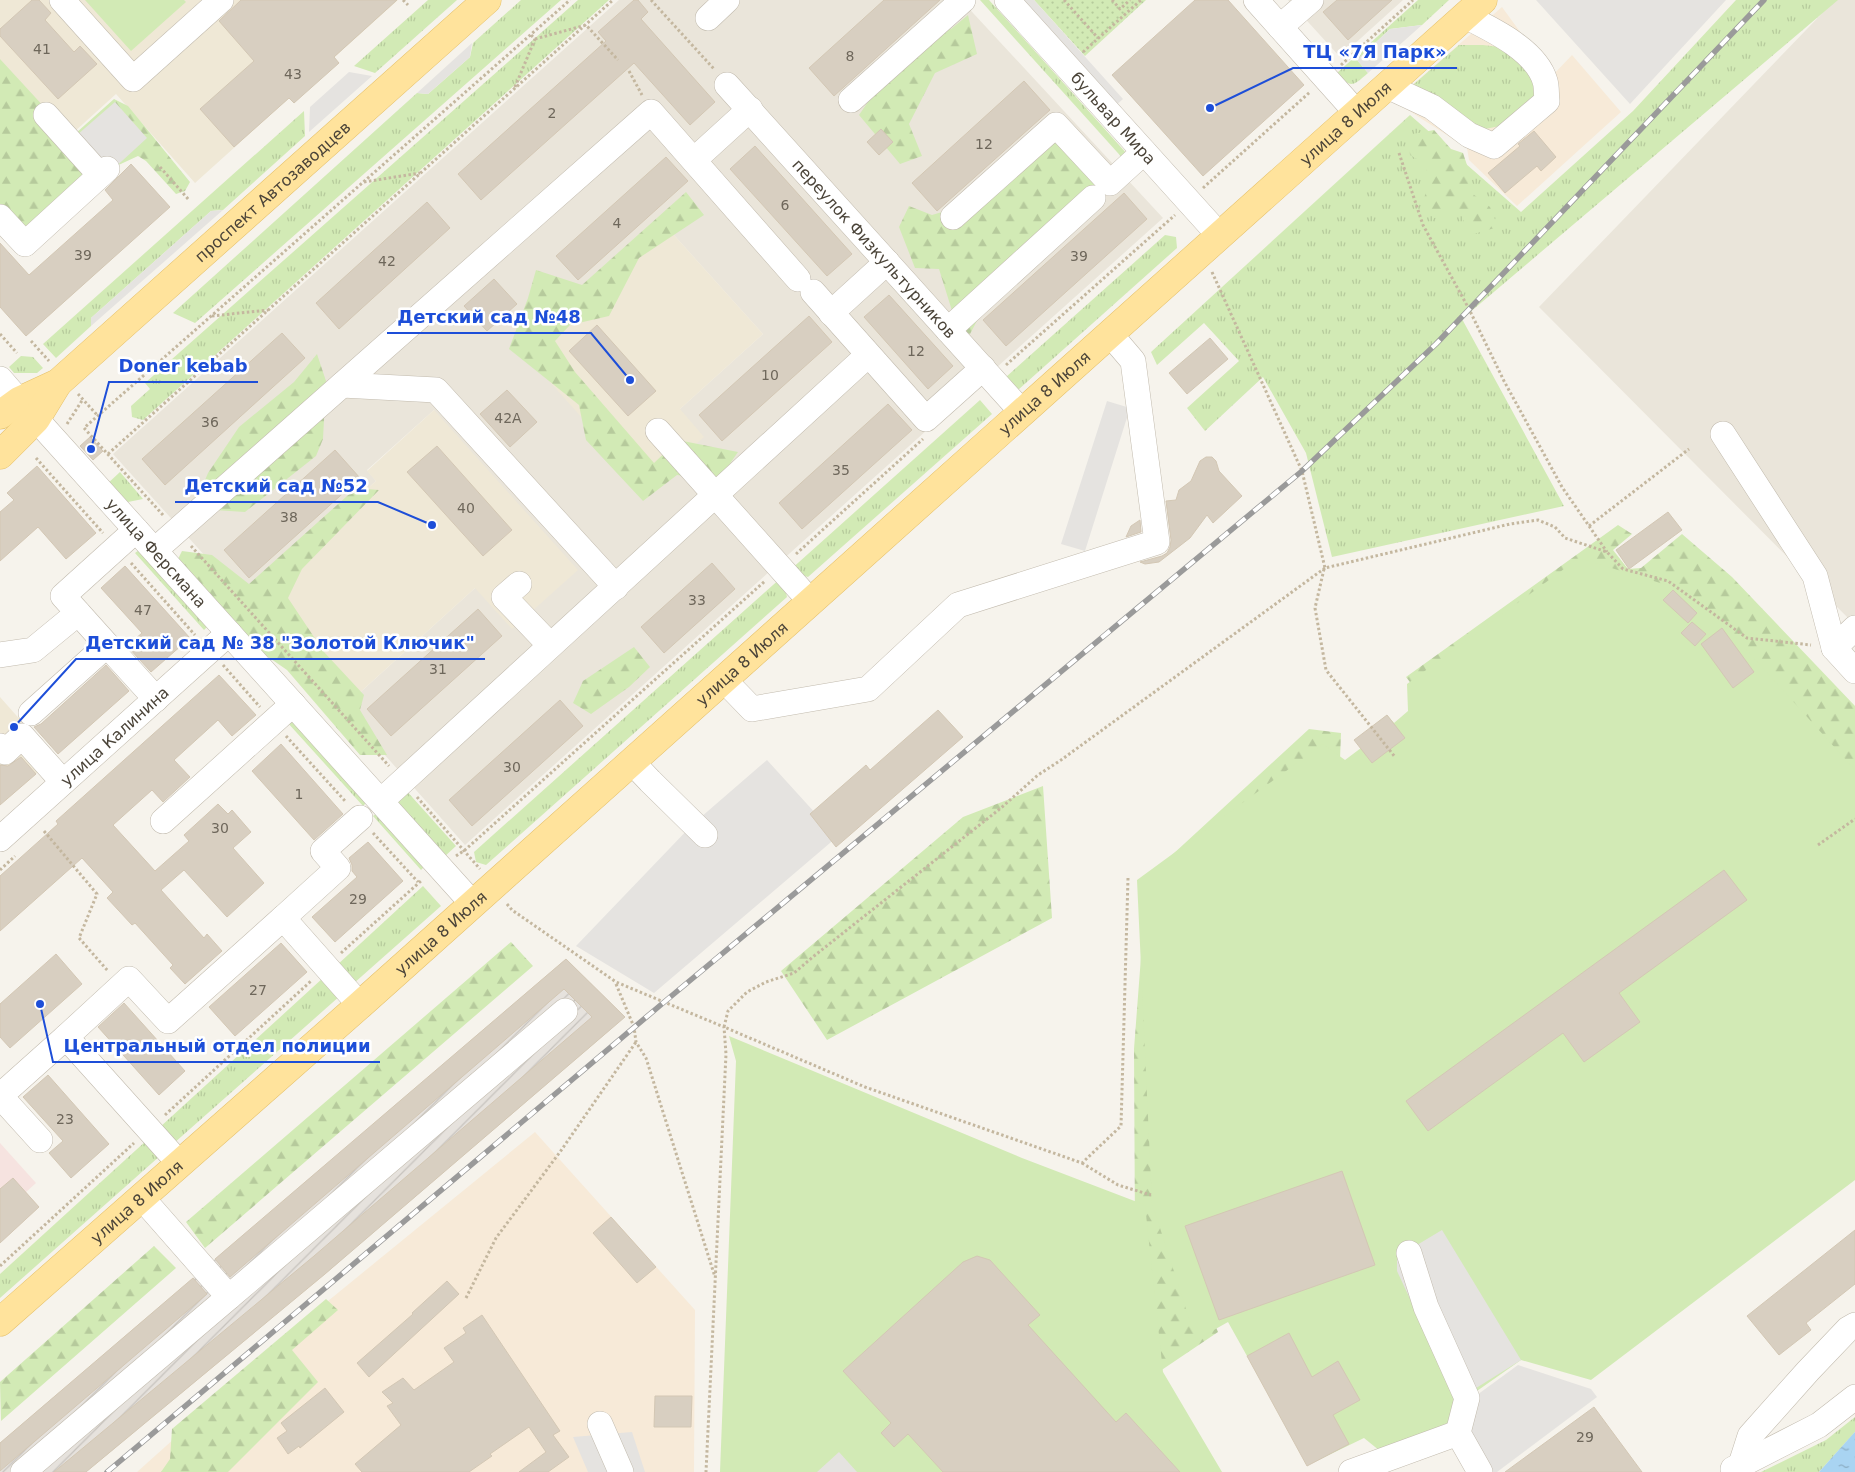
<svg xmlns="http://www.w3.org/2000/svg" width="1855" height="1472" viewBox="0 0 1855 1472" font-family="'DejaVu Sans',sans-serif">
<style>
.residential{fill:#eae5da;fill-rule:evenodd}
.commercial{fill:#f7ead8}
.industrial{fill:url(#industrial-furrows)}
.education{fill:#efe8d6}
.medical{fill:#f6e3e0}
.grass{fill:url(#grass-tufts)}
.forest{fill:url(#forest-firs)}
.park{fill:url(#park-dots)}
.pitch{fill:#d2eab5}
.parking{fill:#e5e3e0}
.water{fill:url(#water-ripples)}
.building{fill:#d8cfc1;stroke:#d3c7b4}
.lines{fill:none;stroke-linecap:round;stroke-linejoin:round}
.minor-casing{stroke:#c2bbae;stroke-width:26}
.major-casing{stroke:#e6c16a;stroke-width:29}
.path{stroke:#c4b79f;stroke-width:3;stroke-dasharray:2.5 2.5;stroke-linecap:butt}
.minor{stroke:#fff;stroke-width:25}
.major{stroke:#ffe39c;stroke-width:28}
.rail-casing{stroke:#9a9a9a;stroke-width:5.5}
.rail{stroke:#fff;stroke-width:4;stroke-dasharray:11;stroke-linecap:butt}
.labels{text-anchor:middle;stroke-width:5;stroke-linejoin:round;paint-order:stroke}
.number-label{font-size:14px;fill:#6e675b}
.street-label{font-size:16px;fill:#4b4439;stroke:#fff}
.leader{fill:none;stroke:#1d4ed8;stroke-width:2}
.callout-dot{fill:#1d4ed8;stroke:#fff;stroke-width:2}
.callout-label{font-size:18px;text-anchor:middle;font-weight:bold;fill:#1d4ed8;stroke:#fff;stroke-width:5;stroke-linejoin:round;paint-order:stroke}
</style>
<defs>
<pattern id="industrial-furrows" width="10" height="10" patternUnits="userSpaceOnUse" patternTransform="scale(1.25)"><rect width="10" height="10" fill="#e6e2dd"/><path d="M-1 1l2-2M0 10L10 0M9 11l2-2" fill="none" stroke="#c7c3be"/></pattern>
<pattern id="grass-tufts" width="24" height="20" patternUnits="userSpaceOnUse" patternTransform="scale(1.25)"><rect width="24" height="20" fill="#d2eab5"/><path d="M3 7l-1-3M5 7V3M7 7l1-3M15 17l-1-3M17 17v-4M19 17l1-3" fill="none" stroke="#b6ca9c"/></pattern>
<pattern id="forest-firs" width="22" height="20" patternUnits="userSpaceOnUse" patternTransform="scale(1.25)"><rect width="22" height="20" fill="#d2eab5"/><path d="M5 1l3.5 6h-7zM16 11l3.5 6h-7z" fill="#b6ca9c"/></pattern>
<pattern id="park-dots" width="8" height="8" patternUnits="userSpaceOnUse" patternTransform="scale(1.25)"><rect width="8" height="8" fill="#d2eab5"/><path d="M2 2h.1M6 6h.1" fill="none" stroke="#b6ca9c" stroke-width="1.8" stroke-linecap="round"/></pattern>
<pattern id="water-ripples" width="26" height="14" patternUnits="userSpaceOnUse" patternTransform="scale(1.25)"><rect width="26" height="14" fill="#a9d4f2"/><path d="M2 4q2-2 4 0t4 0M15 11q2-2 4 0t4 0" fill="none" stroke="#8caec5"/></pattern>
</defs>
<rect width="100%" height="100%" fill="#f6f3ec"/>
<!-- residential -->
<path class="residential" d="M619,0H961L1163,218L465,845L343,708L475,588L434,410L367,470L376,481L244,599L113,454ZM664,224L763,334L680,409Z
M1288,0H1403L1340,57Z
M1835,0H1855V625L1539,307Z"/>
<!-- commercial -->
<path class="commercial" d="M1502,7L1552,76L1572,55L1621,112L1517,206L1469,160L1467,148L1394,101Z
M535,1132L695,1310L694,1472H137L328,1301Z"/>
<!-- industrial -->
<path class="industrial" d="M566,959L625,1017L325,1274L86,1472H0V1443Z"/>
<!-- education -->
<path class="education" d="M0,0H398L195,183L116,94L73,133L0,157Z
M664,224L763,334L680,409L704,437L646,489L522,351Z
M434,410L578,570L512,629L475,588L355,697L257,588L376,481L367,471Z
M0,697L54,758L0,805Z"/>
<!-- medical -->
<path class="medical" d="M0,1143L36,1183L26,1192L39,1207L0,1243Z"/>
<!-- grass -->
<path class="grass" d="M428,0H457L375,73L354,66Z
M521,0H561L195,323L173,313L417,93L428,94L470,57L473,43Z
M578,0H609L143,420L132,417L131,406L150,389L145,383Z
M980,0H989L1128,155L1126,162Z
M1418,0H1449L1422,25L1390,29L1357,60L1368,73C1353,86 1351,89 1337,73Z
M1736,0H1838L1462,319L1564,506L1332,557L1306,453L1263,377L1205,431L1187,408L1239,361L1204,323L1157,365L1151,352L1410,115L1521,212L1633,111Z
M1459,45H1483L1507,48L1534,75L1536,95L1500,126L1480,130L1415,87L1414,84Z
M304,111L305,136L223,210L211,211L91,318V326L56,358L43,344Z
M1165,235L1176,237L1177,248L1018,390L1006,377Z
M21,356L33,357L43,368L37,373H14L9,367Z
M980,400L992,414L808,577L789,571Z
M120,472L143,499L123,503L106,485Z
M139,550L208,626L204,630L135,553Z
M782,577L787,597L486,865L476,862L474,852Z
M291,718L367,802L363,806L287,722Z
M404,788L456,846L443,858L390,800Z
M377,813L425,866L421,870L373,816Z
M423,886L441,906L353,984L336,966Z
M324,977L341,995L173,1144L159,1128Z
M147,1140L161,1155L0,1298V1274Z
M1855,1417V1432L1819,1472H1761L1826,1440Z"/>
<!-- forest -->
<path class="forest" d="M968,15L977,54L935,73L909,124L922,156L900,164L859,115L916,32L951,29Z
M0,59L58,122L76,133L114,99L128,106L190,182L185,191L176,194L146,161L138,156L97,175L38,223L25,226L0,210Z
M1056,115L1106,177L999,279L970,334L958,330L939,269L915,268L899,227L909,206L932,215L952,209Z
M1434,130L1451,149L1463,153L1467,165L1469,191L1490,207L1498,227L1470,235L1459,210L1434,218L1421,206L1430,182L1425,164L1410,155L1408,135Z
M686,192L704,215L639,258L609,316L570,325L555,341L575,372L654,463L678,440L738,452L718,481L677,475L643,501L586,440L579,405L509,349L528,298L536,270L582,285Z
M317,354L326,381L323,439L316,456L245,512L214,510L200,492L208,473L239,427L294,382Z
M356,488L379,490L302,569L288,598L324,652L364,695L360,710L387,755H360L287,670L242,639L170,575L182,551L212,555L249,584Z
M1618,525L1632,534L1613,550L1628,569L1641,568L1682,534L1732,577L1855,706V807L1437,717L1406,677Z
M634,647L650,667L629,687L591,714L573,703L583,681Z
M1309,729L1341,733L1339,787L1178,1236L1218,1332L1129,1392L1135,1235L1134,1049L1147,878Z
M1043,786L1052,918L827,1040L781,971L963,817Z
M511,942L533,966L205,1248L186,1222Z
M154,1246L176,1268L1,1421L0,1382Z
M326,1299L338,1310L292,1350L318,1382L228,1472H161L170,1459L172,1429Z"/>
<!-- park -->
<path class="park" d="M1034,0H1146L1085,56Z"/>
<!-- pitch -->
<path class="pitch" d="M85,0H184L186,2L131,51Z
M1579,558L1670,586L1724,625L1855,770V1180L1591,1380L1521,1360L1467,1398L1450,1422L1409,1441L1380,1451L1364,1438L1308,1465L1228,1322L1196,1340L1152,1203L1137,880L1323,744L1345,760L1361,748L1355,740L1387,715L1394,723L1408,711L1407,684Z
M729,1036L1022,1158L1145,1205L1163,1372L1222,1472H720L736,1061Z"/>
<!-- parking -->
<path class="parking" d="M1016,0H1034L1123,99L1113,108Z
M1536,0H1726L1630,104Z
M1422,25L1368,73L1357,60L1390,29Z
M472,43L470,57L428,94L417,93Z
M349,72L372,76L309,132L310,107Z
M115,102L147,138L110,172L77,135Z
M223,210L91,326V318L211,211Z
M1107,401L1130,408L1085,551L1061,544Z
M767,760L837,837L654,993L576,946L693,824Z
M1442,1230L1521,1360L1457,1400L1397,1271V1257Z
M1518,1365L1591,1389L1597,1397L1497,1472H1486L1463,1433L1466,1403Z
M632,1432L645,1472H588L573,1437Z
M839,1452L857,1472H817Z"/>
<!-- water -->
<path class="water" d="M1855,1432V1472H1819L1853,1434Z"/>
<!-- building -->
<path class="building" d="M32,0H39L51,13L45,20L74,52L80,46L97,64L58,99L0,36V29Z
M241,0H397L334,57L339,63L294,103L289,98L234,147L200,109L254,61L219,21Z
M634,0H638L648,12L641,19L715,102L690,125L634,63L481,200L458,174L606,41L598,32Z
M884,0H940L834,96L809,68Z
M1195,0H1228L1304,85L1203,176L1112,75Z
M1337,0H1392L1348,40L1323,12Z
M1024,81L1050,110L937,211L912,183Z
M881,129L893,142L879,155L867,142Z
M1534,131L1556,157L1541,171L1537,166L1505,193L1488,173L1520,146L1518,144Z
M755,146L852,254L827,276L730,169Z
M666,157L688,181L578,280L556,256Z
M131,164L170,207L26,336L0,307V243L29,275L113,200L105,190Z
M1124,193L1147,219L1006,346L983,320Z
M427,202L450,228L339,329L316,303Z
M494,279L517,304L487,331L464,306Z
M889,295L953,366L928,389L864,317Z
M809,316L832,342L722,441L699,415Z
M597,325L656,391L628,416L569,351Z
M282,333L305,358L165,485L142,459Z
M1210,338L1228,359L1187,394L1169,373Z
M507,390L537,422L510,447L480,414Z
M888,404L912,430L802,529L779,503Z
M90,437L103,451L93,460L80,446Z
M437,446L512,530L483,556L407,472Z
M335,450L360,478L249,578L224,550Z
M1206,457H1212L1216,461L1219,471L1242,496L1213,523L1207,515L1190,538L1159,562L1145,564L1140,562L1162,556L1167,553L1170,547L1171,540L1166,501L1176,500L1179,490L1191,481L1200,461Z
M37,466L96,533L66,559L38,527L0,561V512L14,500L7,493Z
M1668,512L1682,530L1629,569L1616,550Z
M1140,520L1141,532L1126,537L1131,526Z
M712,563L735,589L664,653L641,627Z
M125,566L190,638L151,672L127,646L142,633L101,588Z
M1673,590L1697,613L1688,623L1663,600Z
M478,609L502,636L391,736L367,709Z
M1692,622L1706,634L1695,646L1681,633Z
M1722,628L1754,672L1733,688L1701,644Z
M106,665L129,691L58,754L34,727L41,724Z
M219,675L256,715L232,736L218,720L174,760L190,777L163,802L152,790L113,825L155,871L189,841L184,835L218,804L228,814L232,810L251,832L233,848L264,883L227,917L184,870L161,890L204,938L207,934L222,951L185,984L170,968L173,965L135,923L132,925L107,898L113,892L82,858L0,931V876L58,824L56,821Z
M560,700L583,726L472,826L449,800Z
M938,710L963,737L836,847L810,814L866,765L870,770Z
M1387,715L1405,738L1372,763L1354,740Z
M281,744L343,814L314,840L252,771Z
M21,757L36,774L0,805V765L8,766Z
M368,842L403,881L335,942L312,917L357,877L352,871V865L349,858Z
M1724,870L1747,900L1619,993L1640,1022L1584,1062L1563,1033L1428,1131L1406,1101Z
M281,943L307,972L235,1036L209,1007Z
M56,954L82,984L10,1048L0,1037V1004Z
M566,959L625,1017L325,1274L86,1472H54L314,1256L592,1017L564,989L230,1277L215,1259Z
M124,1003L185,1071L159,1095L98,1027Z
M48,1075L109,1144L71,1178L49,1153L63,1141L23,1097Z
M1342,1171L1375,1265L1219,1320L1185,1226Z
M13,1178L39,1207L0,1243V1189Z
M611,1217L656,1267L637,1283L593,1233Z
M1855,1230V1284L1806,1323L1811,1330L1779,1355L1747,1316Z
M977,1256L990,1260L1040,1315L1028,1325L1116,1422L1126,1413L1180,1472H943L908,1434L894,1447L881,1433L891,1423L843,1371L963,1262Z
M193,1278L207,1294L0,1471V1443Z
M447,1281L459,1294L369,1377L357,1363L413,1314L412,1313Z
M482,1315L560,1431L553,1435L569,1457L548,1472H519L546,1452L529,1427L490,1454L492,1456L469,1472H362L355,1464L401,1425L387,1406L393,1403L382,1392L403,1378L414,1390L454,1362L444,1348L466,1333L463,1328Z
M1289,1333L1312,1377L1338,1361L1360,1400L1333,1415L1349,1444L1307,1466L1247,1356Z
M325,1388L344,1412L300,1448L299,1446L288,1454L277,1438L287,1431L281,1423Z
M655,1396H692L691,1427H654Z
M1594,1407L1642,1472H1505Z"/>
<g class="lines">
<!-- minor casing -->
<g class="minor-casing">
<g id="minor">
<path d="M62,0L133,79L221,0"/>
<path id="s1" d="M1007,0L1220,236"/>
<path d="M1256,0L1356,112"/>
<path d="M708,18L727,0"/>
<path d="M1280,27L1311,0"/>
<path id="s2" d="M727,85L1022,412"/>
<path d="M1387,86L1432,107L1469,135L1494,146L1547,101C1546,94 1547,87 1545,81C1536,50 1491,29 1465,16"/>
<path d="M851,100L963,0"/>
<path d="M46,115L100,175"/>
<path d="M694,160L750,109"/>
<path d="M0,217L25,244L107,169"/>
<path d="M953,217L1056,125L1110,183L1144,152"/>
<path d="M813,292L926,419L983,368"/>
<path d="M831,313L887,262"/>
<path d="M948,330L1093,198"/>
<path d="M0,379L19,401"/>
<path d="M342,385L436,390L616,587"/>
<path id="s3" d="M36,419L473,904"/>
<path d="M658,431L811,602"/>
<path d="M1723,434L1815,576L1834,648"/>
<path d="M155,550L651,112L798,279"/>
<path d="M519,584L504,597L550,645"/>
<path d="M1855,628L1834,648L1855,671"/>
<path d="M107,645L156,699"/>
<path d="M0,655L33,650L78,613"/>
<path d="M724,680L752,709L868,689L958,605L1157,542L1133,361L1110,334"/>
<path d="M31,713L107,645L63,596L136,530"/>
<path d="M0,746L5,752L22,736L63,782"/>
<path d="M632,762L650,781L705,835"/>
<path d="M381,801L868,355"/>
<path d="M360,818L323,851L338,868L283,918L360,1005"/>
<path d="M163,821L293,704"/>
<path id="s4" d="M0,839L229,633"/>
<path d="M40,1140L0,1096L66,1037"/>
<path d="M180,1164L66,1037L129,979L168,1021L283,918"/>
<path d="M1409,1253L1426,1307L1467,1398L1458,1433L1480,1472"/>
<path d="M229,1297L565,1011"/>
<path d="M600,1424L621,1472"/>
<path d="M1741,1464L1750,1436L1808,1371L1848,1329L1855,1325"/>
<path d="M1733,1469L1819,1425L1855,1397"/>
<path d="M23,1472L229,1297L142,1198"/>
<path d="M1351,1472L1458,1433"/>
</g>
</g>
<!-- major casing -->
<g class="major-casing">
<g id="major">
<path id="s5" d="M0,415L19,401L58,383L487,0"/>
<path d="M0,455L36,419L58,383"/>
<path id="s6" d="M0,1322L360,1005L1483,0"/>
</g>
</g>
<!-- path -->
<path class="path" d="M403,0L408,5
M651,0L714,69
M1064,0L1098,38
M1112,0L1120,9L1130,0
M535,39L586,25L618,60
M1083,52L1141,0
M1341,65L1413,0
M629,71L642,95
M515,87L535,39L531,35
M1399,153L1423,225L1469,309L1504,381L1562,487L1607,552
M160,167L189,200
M364,182L420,173
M1203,188L1310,92
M1212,272L1302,471L1325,568L1510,524L1538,520L1555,527L1565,538L1607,552L1623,569L1668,581L1747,638L1811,645
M212,316L268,310
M0,334L17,353
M31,341L49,361
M1006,365L1175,215
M78,394L98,416
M67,424L83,399
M108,454L613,0
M36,458L103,533
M163,515L84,428L570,0
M1589,526L1689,449
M191,546L389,766
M796,554L923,439
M131,563L195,635
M1324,569L1315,608L1326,670L1395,757
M223,665L260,707
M286,736L346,802
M417,797L480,869
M44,831L97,894L79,938L108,971
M373,833L418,882
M1818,845L1855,819
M456,856L465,850L765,581
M0,870L15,856
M1128,878L1121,1126L1082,1163L865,1087L724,1027L728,1011L747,992L766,982L794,973L814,956L1001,808L1038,775L1061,760L1325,568
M507,904L512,910L616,982L724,1027L726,1054L706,1472
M341,953L422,880
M616,984L634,1027L636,1042L646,1058L715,1277
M165,1115L311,981
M1082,1163L1118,1185L1151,1195
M0,1266L134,1143
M466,1298L496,1238L560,1152L636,1042"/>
<!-- minor -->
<use href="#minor" class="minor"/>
<!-- major -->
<use href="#major" class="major"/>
<!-- rail casing -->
<g class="rail-casing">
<path id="rail" d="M107,1472L663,1003L1302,471L1436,344L1764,0"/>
</g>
<!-- rail -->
<use href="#rail" class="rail"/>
</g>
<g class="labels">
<!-- number labels -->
<g class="number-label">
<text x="42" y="54">41</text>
<text x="850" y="61">8</text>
<text x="293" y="79">43</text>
<text x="552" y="118">2</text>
<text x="984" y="149">12</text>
<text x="785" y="210">6</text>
<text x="617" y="228">4</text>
<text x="83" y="260">39</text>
<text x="1079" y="261">39</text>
<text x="387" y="266">42</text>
<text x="916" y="356">12</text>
<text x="770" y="380">10</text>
<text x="508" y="423">42А</text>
<text x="210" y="427">36</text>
<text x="841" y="475">35</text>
<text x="466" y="513">40</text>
<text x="289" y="522">38</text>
<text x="697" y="605">33</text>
<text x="143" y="615">47</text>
<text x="438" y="674">31</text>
<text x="512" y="772">30</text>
<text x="299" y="799">1</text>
<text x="220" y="833">30</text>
<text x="358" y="904">29</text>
<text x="258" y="995">27</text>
<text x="65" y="1124">23</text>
<text x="1585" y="1442">29</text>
</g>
<!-- street labels -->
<g class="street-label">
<text dy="6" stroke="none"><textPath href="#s1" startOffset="159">бульвар Мира</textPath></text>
<text dy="6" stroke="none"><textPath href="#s6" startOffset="1802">улица 8 Июля</textPath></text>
<text dy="6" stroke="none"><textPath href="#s5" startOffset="354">проспект Автозаводцев</textPath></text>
<text dy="6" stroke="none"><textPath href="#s2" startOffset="220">переулок Физкультурников</textPath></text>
<text dy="6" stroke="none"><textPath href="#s6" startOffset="1398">улица 8 Июля</textPath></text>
<text dy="6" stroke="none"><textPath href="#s3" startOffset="180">улица Ферсмана</textPath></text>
<text dy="6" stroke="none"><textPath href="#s6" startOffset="992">улица 8 Июля</textPath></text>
<text dy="6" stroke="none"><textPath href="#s4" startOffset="154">улица Калинина</textPath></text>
<text dy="6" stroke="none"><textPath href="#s6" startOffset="588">улица 8 Июля</textPath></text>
<text dy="6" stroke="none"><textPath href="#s6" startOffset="182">улица 8 Июля</textPath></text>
</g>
</g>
<!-- callouts -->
<path class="leader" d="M1210 108L1293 68H1457M630 380L591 333H387M91 449L109 382H258M432 525L378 502H175M14 727L76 659H485M40 1004L53 1062H380"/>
<g class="callout-dot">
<circle cx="1210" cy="108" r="5"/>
<circle cx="630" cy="380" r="5"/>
<circle cx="91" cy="449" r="5"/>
<circle cx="432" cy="525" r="5"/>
<circle cx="14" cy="727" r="5"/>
<circle cx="40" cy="1004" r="5"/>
</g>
<g class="callout-label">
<text x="1375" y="58">ТЦ «7Я Парк»</text>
<text x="489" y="323">Детский сад №48</text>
<text x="183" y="372">Doner kebab</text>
<text x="276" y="492">Детский сад №52</text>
<text x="280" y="649">Детский сад № 38 "Золотой Ключик"</text>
<text x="217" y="1052">Центральный отдел полиции</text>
</g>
</svg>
